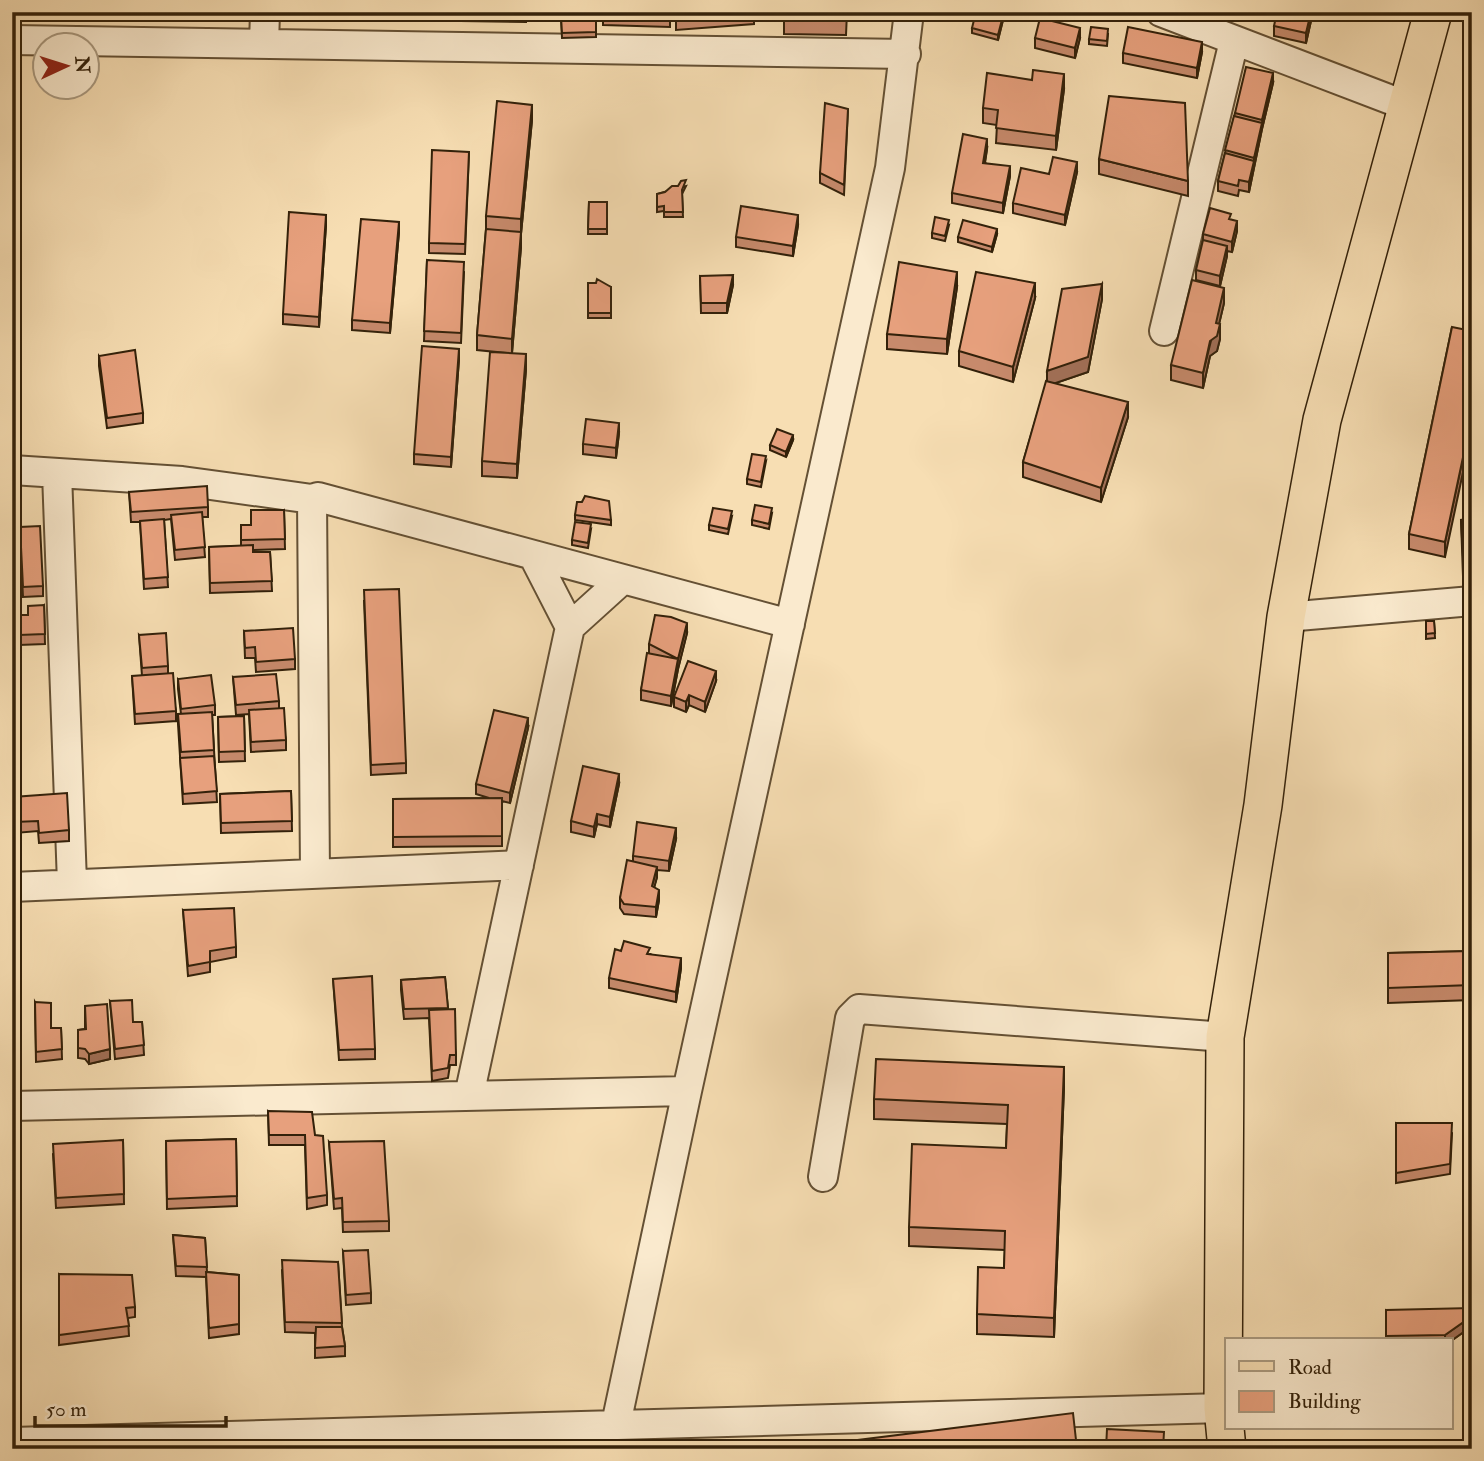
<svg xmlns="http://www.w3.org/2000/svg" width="1484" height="1461" viewBox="0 0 1484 1461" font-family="'IM FELL Double Pica',serif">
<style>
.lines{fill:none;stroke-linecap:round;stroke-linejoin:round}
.minor-casing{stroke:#645034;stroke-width:32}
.major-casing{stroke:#33210a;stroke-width:40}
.minor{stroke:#faeace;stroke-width:28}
.major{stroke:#f7deb3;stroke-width:37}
.wall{fill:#c78a6c;stroke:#33210a;stroke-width:2}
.shaded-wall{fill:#a27058;stroke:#33210a;stroke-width:2}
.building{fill:#e7a07d;stroke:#33210a;stroke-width:2}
</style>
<rect width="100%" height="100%" fill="#f7deb3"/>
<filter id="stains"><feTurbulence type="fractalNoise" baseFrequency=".00286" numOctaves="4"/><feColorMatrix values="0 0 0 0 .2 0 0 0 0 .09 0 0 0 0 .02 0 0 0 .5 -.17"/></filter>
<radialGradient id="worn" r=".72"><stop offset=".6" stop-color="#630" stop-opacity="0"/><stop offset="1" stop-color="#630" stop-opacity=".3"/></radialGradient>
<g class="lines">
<!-- minor casing -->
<g class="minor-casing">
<path id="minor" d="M1161,12L1407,106
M12,40L906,54
M264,44L265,12
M1164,331L1234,41
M12,470L182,481L312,499L318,497L790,624
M57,473L72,883
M312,499L315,873
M533,555L570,627
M1286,617L1472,601
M12,887L519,865
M469,1096L570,627L623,579
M12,1106L687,1091
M823,1177L850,1018L859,1009L1225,1037
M616,1424L687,1091L890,168L909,12
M12,1442L1223,1408"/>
</g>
<!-- major casing -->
<g class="major-casing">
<path id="major" d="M1227,1449L1223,1408L1225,1037L1263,805L1286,617L1322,420L1433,12"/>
</g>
<!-- minor -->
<use href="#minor" class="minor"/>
<!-- major -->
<use href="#major" class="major"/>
</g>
<!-- wall -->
<path class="wall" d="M398,12H459V16L398,15Z
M461,12H526V22L461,21Z
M603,12H670V27L603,25Z
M676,12H754V24L676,30Z
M784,12H847L846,35L784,34Z
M1313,12L1306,43L1274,36V26Z
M596,16V37L562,38L561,17Z
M1004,16L998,40L972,33V28Z
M1108,34L1107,46L1089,44V39Z
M1035,38H1080L1075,58L1035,48Z
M1202,52L1197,78L1123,63V53Z
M1273,83L1262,129L1249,192L1239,190L1238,196L1218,191V181L1235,113Z
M1064,89L1056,150L996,143L997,125L983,123V108Z
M848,109L844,195L820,183V173Z
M532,120L521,234V247L512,353L526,369L517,478L482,476V461L506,353L477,350V335L486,229V216Z
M987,149L985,163L1010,176L1003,213L952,203V193Z
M469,152L465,254L429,253V243Z
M1099,159L1188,181V196L1099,174Z
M1077,172L1065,225L1013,213V203L1049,174Z
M686,186L682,194L683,217H664V211L657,212V194Z
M589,202H607V234H588Z
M1231,220L1237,231L1232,252L1227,251V256L1220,286L1196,280V270L1203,240V234Z
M326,225L319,327L283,324V314Z
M798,225L793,256L736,247V237Z
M949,225L945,241L932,238V233Z
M399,232L390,333L352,330V320Z
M997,234L992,252L958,242V237Z
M1472,236V263H1469V248Z
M427,260L464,272L461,343L424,341Z
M700,276L733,285L727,313H701Z
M588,283H596L611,287V318H588Z
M957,287L947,354L887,349V334Z
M1035,298L1013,382L959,366V351Z
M1102,299L1088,372L1055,383L1128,417L1101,502L1023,477V462L1047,381Z
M1224,303L1219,324L1220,339L1217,351L1210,356L1203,388L1171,380V365Z
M1452,327L1445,557L1409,549V534Z
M99,356L143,413V423L107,428L99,366Z
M459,359L451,467L414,464V454Z
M619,433L616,458L583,454V444Z
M793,440L786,457L770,450V445Z
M766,461L761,487L747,484V479Z
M129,492L208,507V517H202L205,557L175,560L171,519L164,520L168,587L144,589L140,522H131Z
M582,502L611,520V525L575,520V515Z
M284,510L285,549L253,550V552H270L272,591L210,593L209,547L241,546V525H251Z
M772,513L769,529L752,525V520Z
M732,516L728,534L709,530V525Z
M1472,519V576H1463L1461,520Z
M591,529L588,548L572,545V540Z
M20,537L43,586V596L23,597Z
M364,600L406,763V773L371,775Z
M44,605L45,644L19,645L18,615H28Z
M1426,621H1434L1435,638L1426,639Z
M244,631L295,659V669L256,672L255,658H245Z
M687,633L678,669L671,706L641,700V690L649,654V644Z
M139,635L168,666V673L176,711V721L135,724L132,676H142Z
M233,677L279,701V708L286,740V750L251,752L249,714L236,715Z
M12,678H18L17,726H12Z
M178,679L215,705V715H212L217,802L183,804L178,724V714H181L178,689Z
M716,681L705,712L689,705L686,712L674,707V697Z
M244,716L245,761L219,762L218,717Z
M528,728L510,803L502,801V846L393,847V799L489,798L476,794V784Z
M619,784L610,827L597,824L594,837L571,832V821Z
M291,791L292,831L221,833L220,794Z
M13,797L69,830V841L39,843L38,831L15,833Z
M676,839L669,871L657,870V877L654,887L659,900L656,917L624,914L620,908V898L633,862V856Z
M183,910L236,947V957L210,962V972L188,976Z
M1472,951V1000L1388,1003V953Z
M650,954L681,968L676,1002L609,988V978Z
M445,977L448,1009L456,1055V1065H450L448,1078L432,1081L429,1018L404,1019L401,990V980Z
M333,979L375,1049V1059L339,1060Z
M110,1001L133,1022H142L144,1055L115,1059Z
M35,1002L51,1028H61L62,1059L36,1062Z
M85,1006L110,1059L89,1064L85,1059L78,1058V1030L85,1029Z
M1064,1087L1054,1337L977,1334V1314L1004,1268L1005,1250L909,1246V1227L1006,1148L1007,1124L874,1119V1099Z
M268,1111L315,1135L327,1195V1205L307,1209L305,1145H269Z
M1396,1123L1452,1133L1450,1174L1396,1183Z
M236,1139L237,1206L167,1209L166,1141Z
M123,1140L124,1204L56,1208L53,1154Z
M329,1142L389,1221V1231L343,1232L342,1208L334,1209Z
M173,1235L205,1238L207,1272L239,1275V1334L209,1338L206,1277L176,1276Z
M343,1251L371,1293V1303L346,1305Z
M338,1262L342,1327L345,1346V1356L315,1358V1333L285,1332L282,1270Z
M59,1274L135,1307V1317L128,1318L129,1336L59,1345Z
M1386,1310L1472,1326L1451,1341L1386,1340Z"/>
<!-- shaded-wall -->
<path class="shaded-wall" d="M1004,12V16L998,40V35Z
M1311,12H1313L1306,43V33Z
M1080,28V38L1075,58V48Z
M1202,42V52L1197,78V68Z
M1273,73V83L1262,129L1249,192V182L1254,163V158Z
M1064,74V89L1056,150V136Z
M532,105V120L521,234V219Z
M987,139V149L983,173V163Z
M1077,162V172L1065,225V215Z
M1010,166V176L1003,213V203Z
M326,215V225L319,327V317Z
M798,215V225L793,256V246Z
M1237,221V231L1232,252V242Z
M399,222V232L390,333V323Z
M997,229V234L992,252V247Z
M521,232V247L512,353V339Z
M1227,246V256L1220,286V276Z
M957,272V287L947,354V339Z
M733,275V285L727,313V303Z
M1035,283V298L1013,382V367Z
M1102,284V299L1088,372L1047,386V371Z
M1224,288V303L1216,337L1220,324V339L1217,351L1210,356L1203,388V373Z
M459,349V359L451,467V457Z
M526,354V369L517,478V464Z
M1128,402V417L1101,502V488Z
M1472,415V430L1445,557V542Z
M619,423V433L616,458V448Z
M793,435V440L786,457V452Z
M687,623V633L678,669L671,706V696L678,659Z
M716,671V681L705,712V702Z
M689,695V705L686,712V702Z
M528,718V728L510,803V793Z
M619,774V784L610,827V817Z
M597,814V824L594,837V827Z
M676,828V839L669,871V861Z
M657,867V877L652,896V886Z
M659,890V900L656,917V907Z
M681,958V968L676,1002V992Z
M110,1049V1059L89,1064V1054Z
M1064,1067V1087L1054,1337V1318Z
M1472,1316V1326L1451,1341L1445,1340V1335Z"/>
<!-- building -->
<path class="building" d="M603,12H670V17L603,15Z
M676,12H713L676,15Z
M784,12H847L846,20L784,19Z
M976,12H1004L998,35L972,28Z
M1277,12H1311L1306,33L1274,26Z
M596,16V32L562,33L561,17Z
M1040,18L1080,28L1075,48L1035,38Z
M1091,27L1108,29L1107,41L1089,39Z
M1128,27L1202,42L1197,68L1123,53Z
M1246,67L1273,73L1262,120L1235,113Z
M1033,70L1064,74L1056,136L996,128L998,110L983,108L987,73L1032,80Z
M1109,96L1185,103L1188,181L1099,159Z
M497,101L532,105L521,219L486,216Z
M825,103L848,109L844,185L820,173Z
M1234,116L1262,123L1254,158L1225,150Z
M963,134L987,139L983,163L1010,166L1003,203L952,193Z
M432,150L469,152L465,244L429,243Z
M1225,153L1254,161L1249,182L1239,180L1238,186L1218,181Z
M1053,157L1077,162L1065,215L1013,203L1021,168L1049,174Z
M686,180L682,190L683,212H664V206L657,207V194L665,192L672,186H678L681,181Z
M589,202H607V229H588Z
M741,206L798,215L793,246L736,237Z
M1210,208L1231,214L1229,219L1237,221L1232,242L1203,234Z
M289,212L326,215L319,317L283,314Z
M935,217L949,220L945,236L932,233Z
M361,219L399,222L390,323L352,320Z
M963,220L997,229L992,247L958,237Z
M486,229L521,232L512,339L477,335Z
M1472,236V249L1469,248Z
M1203,240L1227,246L1220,276L1196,270Z
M427,260L464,262L461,333L424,331Z
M899,262L957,272L947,339L887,334Z
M976,272L1035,283L1013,367L959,351Z
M733,275L727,303H701L700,276Z
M597,279L611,287V313H588V283H596Z
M1192,280L1224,288L1216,323L1220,324L1217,336L1210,341L1203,373L1171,365Z
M1102,284L1088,357L1047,371L1062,289Z
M1452,327L1472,331V415L1445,542L1409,534Z
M422,346L459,349L451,457L414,454Z
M135,350L143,413L107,418L99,356Z
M490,352L526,354L517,464L482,461Z
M1046,381L1128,402L1101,488L1023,462Z
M586,419L619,423L616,448L583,444Z
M777,429L793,435L786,452L770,445Z
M752,454L766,456L761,482L747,479Z
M207,486L208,507L131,512L129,492Z
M585,496L609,501L611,520L575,515L577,502H582Z
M755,505L772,508L769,524L752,520Z
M713,508L732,511L728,529L709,525Z
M251,510H284L285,539L241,540V525H251Z
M202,512L205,547L175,550L171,515Z
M164,519L168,577L144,579L140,521Z
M1472,519V556L1463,557L1461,520Z
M575,522L591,524L588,543L572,540Z
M40,526L43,586L23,587L20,527Z
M253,545V552H270L272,581L210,583L209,547Z
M399,589L406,763L371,765L364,590Z
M44,605L45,634L19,635L18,615H28V606Z
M655,615L671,617L687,623L678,659L649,644Z
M1426,621H1434L1435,633L1426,634Z
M293,628L295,659L256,662L255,647L245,648L244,631Z
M166,633L168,666L142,668L139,635Z
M647,653L678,659L671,696L641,690Z
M688,661L716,671L705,702L689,695L686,702L674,697Z
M173,673L176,711L135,714L132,676Z
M276,674L279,701L236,705L233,677Z
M211,675L215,705L181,709L178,679Z
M12,678H18L17,716H12Z
M284,708L286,740L251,742L249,710Z
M494,710L528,718L510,793L476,784Z
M212,712L214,750L181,752L178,714Z
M244,716L245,751L219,752L218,717Z
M214,756L217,791L183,794L180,758Z
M583,766L619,774L610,817L597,814L594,827L571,821Z
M291,791L292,821L221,823L220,794Z
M67,793L69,830L39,833L38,821L15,822L13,797Z
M502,798V836L393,837V799Z
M637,822L676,828L669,861L633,856Z
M627,860L657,867L652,886L659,890L656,907L624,904L620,898Z
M234,908L236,947L210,951V962L188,966L183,910Z
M624,941L650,948L647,954L681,958L676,992L609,978L615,949L621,951Z
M1472,951V985L1388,988V953Z
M372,976L375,1049L339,1050L333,979Z
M445,977L448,1008L404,1009L401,980Z
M132,1000L133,1022H142L144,1045L115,1049L110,1001Z
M35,1002L51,1003V1028H61L62,1049L36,1052Z
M107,1004L110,1049L89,1054L85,1049L78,1048V1030L86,1029L85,1006Z
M455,1009L456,1055H450L448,1068L432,1071L429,1010Z
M876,1059L1064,1067L1054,1318L977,1314L978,1267L1004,1268L1005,1231L909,1227L912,1144L1006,1148L1008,1105L874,1099Z
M268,1111L312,1112L315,1135L323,1136L327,1195L307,1198L305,1135H269Z
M1396,1123H1452L1450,1164L1396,1173Z
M236,1139L237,1196L167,1199L166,1141Z
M123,1140L124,1194L56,1198L53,1144Z
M384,1141L389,1221L343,1222L342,1198L334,1199L329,1142Z
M173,1235L205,1238L207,1267L176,1266Z
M368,1250L371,1293L346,1295L343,1251Z
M282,1260L338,1262L342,1323L285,1322Z
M206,1272L239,1275V1324L209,1328Z
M59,1274L132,1275L135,1307L126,1308L129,1326L59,1335Z
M1472,1308V1316L1445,1335L1386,1336V1310Z
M316,1327H342L345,1346L315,1348Z
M1073,1413L1077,1449H802V1447Z
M1107,1429L1164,1432L1163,1449H1106Z
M802,1447L801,1449H742Z"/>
<!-- margin -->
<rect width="1484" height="1461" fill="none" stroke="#f7deb3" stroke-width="42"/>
<rect x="14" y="14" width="1456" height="1433" fill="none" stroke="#33210a" stroke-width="3.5"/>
<rect x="21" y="21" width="1442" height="1419" fill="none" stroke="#33210a" stroke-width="2"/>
<!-- legend -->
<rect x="1225" y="1338" width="228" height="91" fill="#faeace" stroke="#aa9a80" stroke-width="2"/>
<rect x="1239" y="1361" width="35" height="10" fill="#f7deb3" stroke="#aa9a80" stroke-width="2"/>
<text x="1288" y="1374" font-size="21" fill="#33210a">Road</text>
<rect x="1239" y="1391" width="35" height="21" fill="#e7a07d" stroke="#aa9a80" stroke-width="2"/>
<text x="1288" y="1408" font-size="21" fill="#33210a">Building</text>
<!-- north arrow -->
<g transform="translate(66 66) rotate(86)"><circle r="33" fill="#faeace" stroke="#aa9a80" stroke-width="2"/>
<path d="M0-5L12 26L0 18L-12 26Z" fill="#8f2418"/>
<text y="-10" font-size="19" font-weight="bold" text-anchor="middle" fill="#33210a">N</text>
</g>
<!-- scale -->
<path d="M35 1416v10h191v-10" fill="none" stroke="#33210a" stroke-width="3.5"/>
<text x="46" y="1416" font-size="21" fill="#33210a" stroke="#faeace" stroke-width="5" paint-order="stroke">50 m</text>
<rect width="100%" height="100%" filter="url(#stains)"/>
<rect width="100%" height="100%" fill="url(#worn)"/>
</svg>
